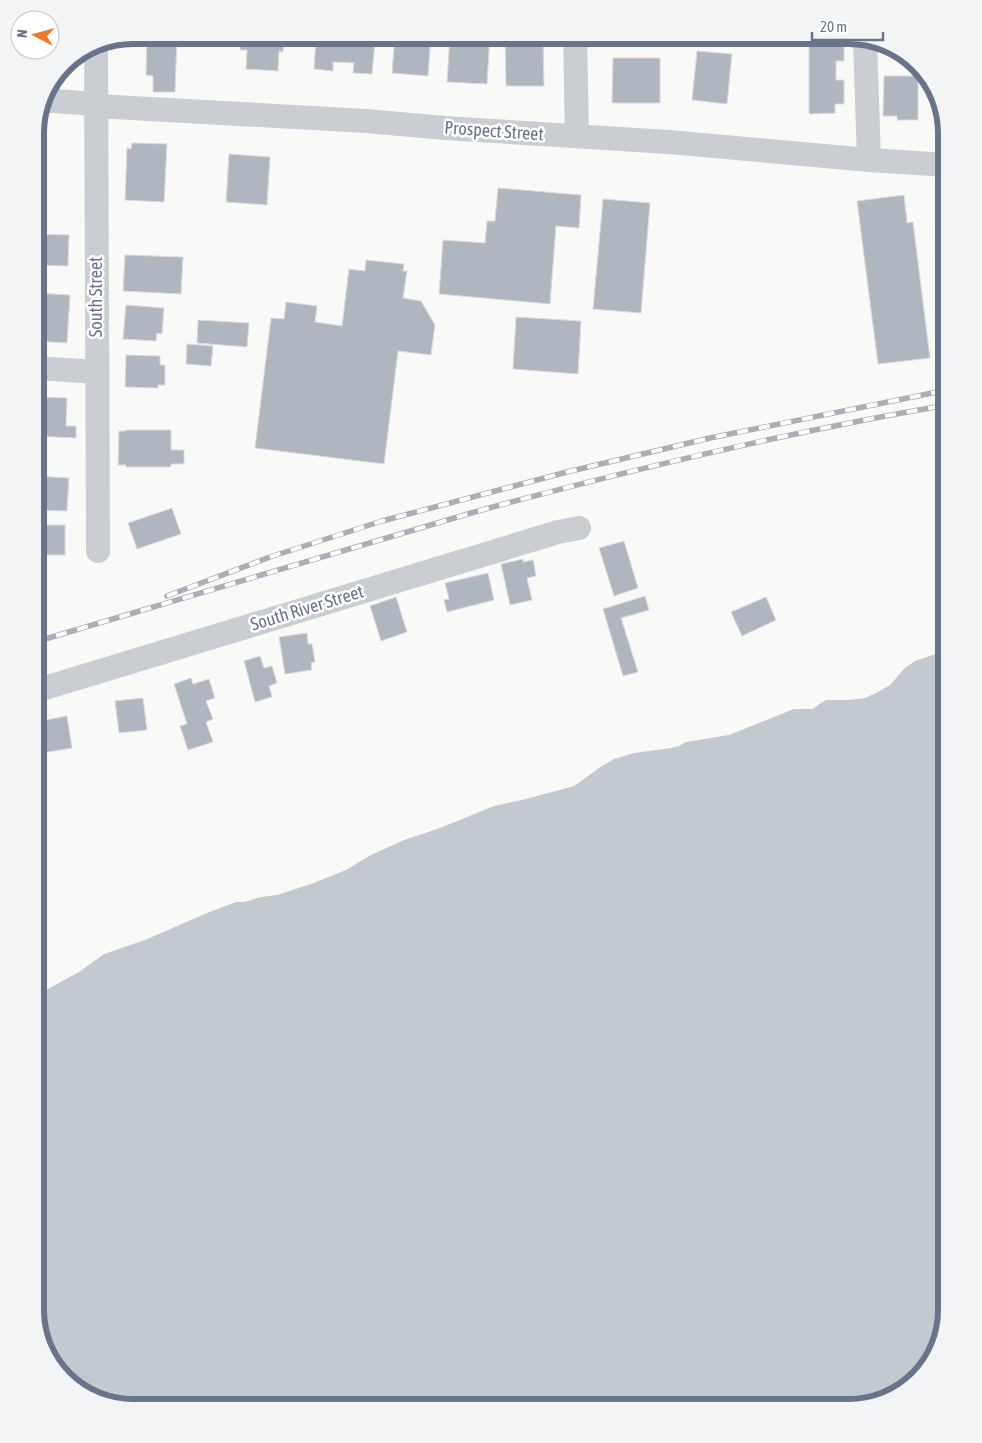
<svg xmlns="http://www.w3.org/2000/svg" width="982" height="1443" viewBox="0 0 982 1443" font-family="'Asap Condensed',sans-serif">
<style>
.water{fill:#c2cad0}
.building{fill:#b0b6bf;stroke:#dbdcda}
.lines{fill:none;stroke-linecap:round;stroke-linejoin:round}
.street{stroke:#cacdd1;stroke-width:24}
.rail-casing{stroke:#aaaeb6;stroke-width:5.5}
.rail{stroke:#fff;stroke-width:4;stroke-dasharray:11;stroke-linecap:butt}
.labels{text-anchor:middle;stroke-width:5;stroke-linejoin:round;paint-order:stroke}
.street-label{font-size:18px;fill:#68748a;stroke:#fff}
.rim{fill:none;stroke:#68748a;stroke-width:6}
</style>
<rect width="100%" height="100%" fill="#f9faf8"/>
<!-- water -->
<path class="water" d="M947,650V1310L934,1359L898,1395L849,1408H127L84,1395L48,1359L35,1310V996L79,972L104,954L145,940L207,913L236,902H244L261,897L277,895L311,884L346,870L371,855L404,840L440,828L494,806L526,799L574,786L602,766L614,759L634,753L671,748L679,746L686,742L729,735L794,709H813L818,705L826,700H849L865,698L878,692L890,685L905,668L915,661Z"/>
<!-- building -->
<path class="building" d="M147,35H177L175,92H153V76L146,75Z
M241,35H284L283,52L279,51L278,71L246,69L247,50H240Z
M395,35H431L428,76L392,73Z
M450,35H490L487,84L447,82Z
M505,35H543L544,86H506Z
M316,37L332,38L331,44L357,46V40L375,41L372,74L353,73L354,63L333,62V71L314,69Z
M809,37H835L836,43H844V61H836V80H844V104H835V113L809,114Z
M697,51L732,54L727,104L692,100Z
M613,58H660V103H612Z
M884,76H918V120H897V116H883Z
M35,139H40L38,182H35Z
M132,143L167,144L164,202L125,200L127,148L131,149Z
M229,154L270,157L267,205L226,202Z
M498,188L581,195L579,228L556,226L550,304L439,294L443,240L485,243L487,221H495Z
M904,195L907,223L913,222L930,358L878,364L857,201Z
M603,199L650,203L641,313L593,309Z
M35,234L69,235L68,266L35,265Z
M125,255L183,257L181,294L123,291Z
M366,260L404,264L403,271H407L403,298L421,301L435,325L431,355L398,351L384,464L255,448L271,318L284,319L286,302L317,306L315,322L342,326L349,269L365,271Z
M38,293L70,295L67,343L35,341Z
M126,305L164,308L162,334L157,333L156,341L123,339Z
M516,317L581,321L578,374L513,369Z
M198,320L249,323L247,347L197,343Z
M187,344L213,346L211,366L186,364Z
M126,355L160,356V365H165V385H158V388L125,387Z
M37,397L67,398L66,426H76V438L35,436Z
M126,430H171V450H184V464H171V467H126V465H118L119,431H126Z
M35,476L69,478L67,511L35,510Z
M172,508L181,534L137,549L128,523Z
M35,525H65V555H35Z
M624,541L638,588L614,596L599,548Z
M523,559V562L533,560L536,576L527,578L532,600L510,605L501,564Z
M488,573L494,600L447,612L444,600L449,599L445,583Z
M645,596L649,610L621,618L638,672L623,676L603,609Z
M396,597L407,632L381,641L370,606Z
M766,597L776,620L742,636L731,612Z
M307,633L308,644H312L315,662L311,663L312,670L285,674L279,637Z
M260,656L264,668L272,666L277,683L269,686L272,697L255,702L244,661Z
M191,678L193,684L209,679L215,698L206,701L213,719L206,722L213,742L188,750L180,726L187,724L174,684Z
M143,698L147,730L119,733L115,701Z
M67,716L72,748L36,754L35,722Z"/>
<g class="lines">
<!-- street -->
<path class="street" d="M575,35L577,136
M865,39L869,160
M96,42L98,551
M41,100L82,103L96,106L366,121L445,128L669,142L869,160L947,165
M35,368L97,372
M35,691L496,551L558,532L579,528"/>
<!-- rail casing -->
<g class="rail-casing">
<path id="rail" d="M167,596L270,557L382,521L567,472L710,438L947,390
M35,642L478,511C633,469 789,432 947,405"/>
</g>
<!-- rail -->
<use href="#rail" class="rail"/>
</g>
<g class="labels">
<!-- street labels -->
<g class="street-label">
<text transform="translate(494 131) rotate(4)" y="6">Prospect Street</text>
<text transform="translate(96 297) rotate(-90)" y="6">South Street</text>
<text transform="translate(307 608) rotate(-17)" y="6">South River Street</text>
</g>
</g>
<!-- crop -->
<path d="M0 0H982V1443H0ZM133 44H849A89 89 0 0 1 938 133V1310A89 89 0 0 1 849 1399H133A89 89 0 0 1 44 1310V133A89 89 0 0 1 133 44Z" fill="#f3f4f6" fill-rule="evenodd"/>
<path class="rim" d="M133 44H849A89 89 0 0 1 938 133V1310A89 89 0 0 1 849 1399H133A89 89 0 0 1 44 1310V133A89 89 0 0 1 133 44Z"/>
<!-- north arrow -->
<g transform="translate(35 35) rotate(276)"><circle r="24" fill="#ffffff" stroke="#c3c7d0"/>
<path d="M0-4L9 19L0 12L-9 19Z" fill="#eb7926"/>
<text y="-8" font-size="14" font-weight="bold" text-anchor="middle" fill="#68748a">N</text>
</g>
<!-- scale -->
<path d="M812 32v8h71v-8" fill="none" stroke="#68748a" stroke-width="2.5"/>
<text x="820" y="32" font-size="15" fill="#68748a" stroke="#ffffff" stroke-width="4" paint-order="stroke">20 m</text>
</svg>
